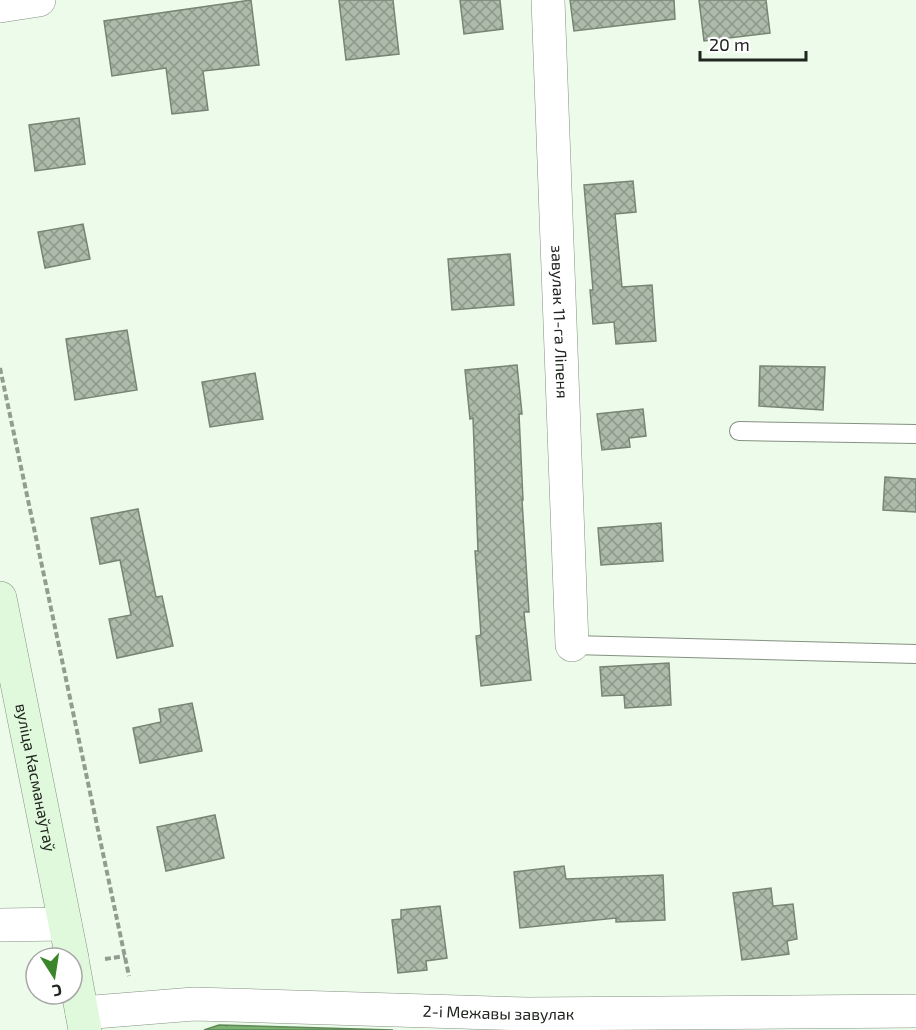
<svg xmlns="http://www.w3.org/2000/svg" width="916" height="1030" viewBox="0 0 916 1030" font-family="'Exo 2',sans-serif">
<style>
.water{fill:url(#water-ripples);stroke:#608858;stroke-width:1.5}
.building{fill:url(#building-cross-hatch);stroke:#788575;stroke-width:1.5}
.lines{fill:none;stroke-linecap:round;stroke-linejoin:round}
.lane-casing{stroke:#849181;stroke-width:20}
.street-casing{stroke:#849181;stroke-width:34}
.secondary-casing{stroke:#849181;stroke-width:34}
.path{stroke:#929d90;stroke-width:4;stroke-dasharray:6 3;stroke-linecap:butt}
.lane{stroke:#fff;stroke-width:18}
.street{stroke:#fff;stroke-width:33}
.secondary{stroke:#e0f8dc;stroke-width:33}
.labels{text-anchor:middle;stroke-width:4.5;stroke-linejoin:round;paint-order:stroke}
.street-label{font-size:16px;fill:#20251f;stroke:#fff}
</style>
<defs>
<pattern id="water-ripples" width="26" height="14" patternUnits="userSpaceOnUse" patternTransform="scale(1.5)"><rect width="26" height="14" fill="#7bb370"/><path d="M2 4q2-2 4 0t4 0M15 11q2-2 4 0t4 0" fill="none" stroke="#64915b"/></pattern>
<pattern id="building-cross-hatch" width="8" height="8" patternUnits="userSpaceOnUse" patternTransform="scale(1.5)"><rect width="8" height="8" fill="#adbbaa"/><path d="M0 0l8 8M0 8l8-8" fill="none" stroke="#8c988a"/></pattern>
</defs>
<rect width="100%" height="100%" fill="#edfcea"/>
<!-- water -->
<path class="water" d="M219,1025L393,1030H204Z"/>
<!-- building -->
<path class="building" d="M251,0L259,65L203,71L208,110L172,114L166,68L112,76L104,21Z
M339,0H393L399,54L346,60Z
M460,0H500L503,29L464,34Z
M570,0H674L675,19L574,31Z
M699,0H766L770,33L704,41Z
M79,118L85,164L35,171L29,125Z
M633,181L636,212L615,214L622,287L652,285L656,341L616,344L614,322L593,324L590,290H593L584,185Z
M83,224L90,259L45,268L38,232Z
M510,254L514,305L452,310L448,259Z
M127,330L137,390L75,400L66,339Z
M517,365L522,414H519L523,500H522L529,612H524L531,680L481,686L476,636L481,635L475,551H478L473,418L470,419L465,370Z
M760,366L825,367L823,410L759,406Z
M255,373L263,419L210,427L202,382Z
M643,409L646,436L629,438L630,447L602,450L597,414Z
M885,477L916,479V512L883,510Z
M138,509L156,597L162,596L173,646L117,658L109,619L131,615L120,560L100,564L91,518Z
M661,523L663,561L601,565L598,528Z
M669,663L671,705L625,708L624,695L602,696L600,667Z
M192,703L202,751L140,763L133,728L161,722L159,709Z
M215,815L224,858L166,871L157,827Z
M564,866L566,879L663,875L665,920L616,922V918L520,928L514,872Z
M771,888L773,906L793,904L797,939L787,941L789,954L742,960L733,893Z
M440,906L447,958L426,961L427,970L398,973L392,920L401,919V910Z"/>
<g class="lines">
<!-- lane casing -->
<g class="lane-casing">
<path id="lane" d="M739,431L916,434
M572,645L916,654"/>
</g>
<!-- street casing -->
<g class="street-casing">
<g id="street">
<path id="s1" d="M548,0L572,645"/>
<path d="M0,6L39,0"/>
<path d="M0,925L65,924"/>
<path id="s2" d="M82,1013L194,1004L527,1014L916,1011"/>
</g>
</g>
<!-- secondary casing -->
<g class="secondary-casing">
<g id="secondary">
<path id="s3" d="M0,598L72,958"/>
<path d="M72,959L85,1030"/>
</g>
</g>
<!-- path -->
<path class="path" d="M0,368L129,976
M105,959L125,956"/>
<!-- lane -->
<use href="#lane" class="lane"/>
<!-- street -->
<use href="#street" class="street"/>
<!-- secondary -->
<use href="#secondary" class="secondary"/>
</g>
<g class="labels">
<!-- street labels -->
<g class="street-label">
<text dy="6" stroke="none"><textPath href="#s1" startOffset="322">завулак 11-га Ліпеня</textPath></text>
<text dy="6" stroke="none"><textPath href="#s3" startOffset="183">вуліца Касманаўтаў</textPath></text>
<text dy="6" stroke="none"><textPath href="#s2" startOffset="417">2-і Межавы завулак</textPath></text>
</g>
</g>
<!-- north arrow -->
<g transform="translate(54 976) rotate(168)"><circle r="28" fill="#ffffff" stroke="#a6a8a5" stroke-width="1.5"/>
<path d="M0-4.5L10 22L0 15L-10 22Z" fill="#3b852b"/>
<text y="-9" font-size="16" font-weight="bold" text-anchor="middle" fill="#20251f">С</text>
</g>
<!-- scale -->
<path d="M700 51v9h106v-9" fill="none" stroke="#20251f" stroke-width="3"/>
<text x="709" y="51" font-size="18" fill="#20251f" stroke="#ffffff" stroke-width="4.5" paint-order="stroke">20 m</text>
</svg>
